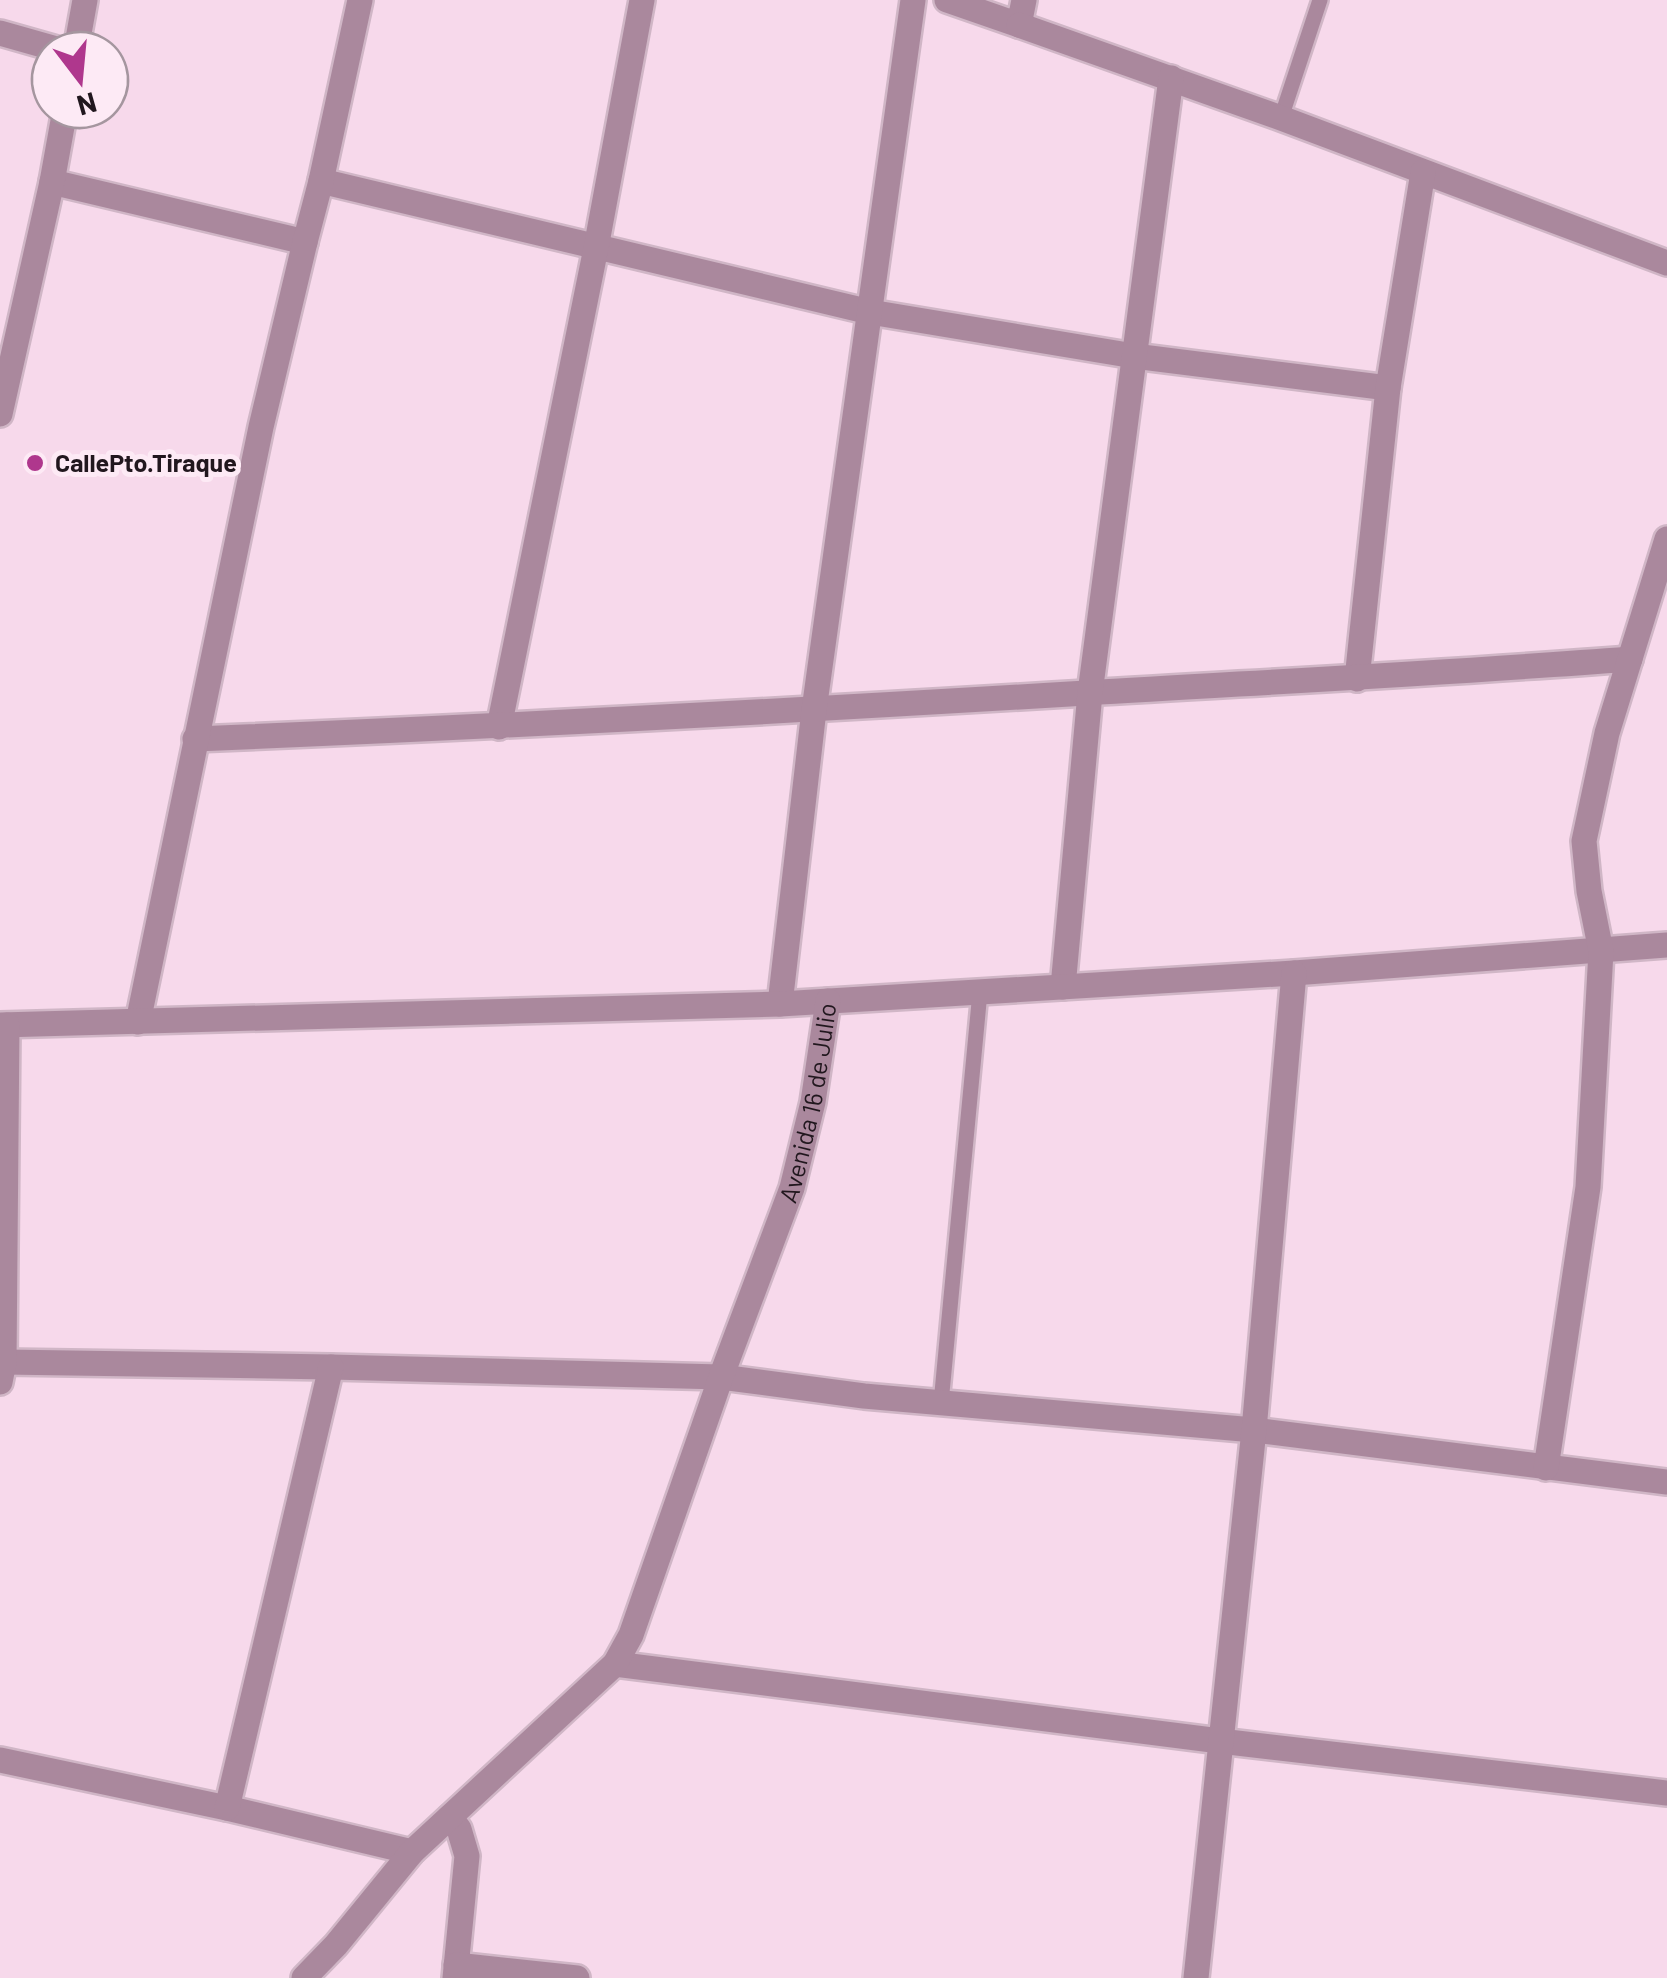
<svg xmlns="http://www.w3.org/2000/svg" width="1667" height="1978" viewBox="0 0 1667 1978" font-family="Barlow,sans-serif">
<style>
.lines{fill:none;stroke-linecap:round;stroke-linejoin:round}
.lane-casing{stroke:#d0b6c6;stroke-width:20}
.street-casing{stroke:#d0b6c6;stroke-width:30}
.lane{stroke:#aa889d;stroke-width:15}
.street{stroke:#aa889d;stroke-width:25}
.poi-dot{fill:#af378d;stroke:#fdeaf5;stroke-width:4}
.labels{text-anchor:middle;stroke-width:10;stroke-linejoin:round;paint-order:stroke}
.poi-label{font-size:25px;font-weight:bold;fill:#21171e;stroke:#fdeaf5;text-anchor:start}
.street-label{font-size:25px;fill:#21171e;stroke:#fdeaf5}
</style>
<rect width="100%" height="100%" fill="#f7d9eb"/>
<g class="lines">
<!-- lane casing -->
<g class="lane-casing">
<path id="lane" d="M1281,118L1320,0
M941,1403L980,992"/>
</g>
<!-- street casing -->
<g class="street-casing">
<g id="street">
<path d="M947,0L1019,25L1024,0"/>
<path d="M1019,25L1281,118L1667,263"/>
<path d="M0,33L60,50"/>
<path d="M76,50L85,0"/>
<path d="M321,181L870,312L1134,356L1388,388"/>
<path d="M52,182L305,242"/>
<path d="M0,414L52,182L65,110"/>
<path d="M1357,679L1388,388L1423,172"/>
<path d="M499,727L596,248L642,0"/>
<path d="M195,739C492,727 789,711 1086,693C1268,682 1449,673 1630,659"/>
<path d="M1063,987L1090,693L1171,78"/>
<path d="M780,1004L814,710L913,0"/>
<path d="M138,1022L261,427L305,242L321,181L360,0"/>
<path d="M0,1025L780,1004L1294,973L1667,945"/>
<path d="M4,1362L331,1367L721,1377L864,1396L1254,1430L1667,1482"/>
<path d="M0,1382L4,1362L7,1025"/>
<path d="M1546,1468L1588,1187L1601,951L1589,891L1584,841L1607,733L1667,539"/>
<path d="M615,1664L1220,1741L1667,1793"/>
<path d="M0,1760L227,1808L412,1852"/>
<path d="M227,1808L331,1367"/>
<path d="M450,1817L459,1829L467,1856L455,1978"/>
<path d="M456,1965L577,1978"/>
<path id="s1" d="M304,1978L336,1945L412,1852L615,1664L631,1635L721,1377L792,1188L813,1102L828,1001"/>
<path d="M1196,1978L1254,1430L1294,973"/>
</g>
</g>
<!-- lane -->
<use href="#lane" class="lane"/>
<!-- street -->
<use href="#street" class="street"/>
</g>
<!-- markers -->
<circle class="poi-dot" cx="35" cy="463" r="10"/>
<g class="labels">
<!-- poi labels -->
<g class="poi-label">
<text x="55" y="472">CallePto.Tiraque</text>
</g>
<!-- street labels -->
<g class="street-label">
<text dy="9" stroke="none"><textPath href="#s1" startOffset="1038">Avenida 16 de Julio</textPath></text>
</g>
</g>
<!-- north arrow -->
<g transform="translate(80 80) rotate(164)"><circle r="48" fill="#fdeaf5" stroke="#a5969f" stroke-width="2.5"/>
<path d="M0-8L18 38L0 25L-18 38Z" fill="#af378d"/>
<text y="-15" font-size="28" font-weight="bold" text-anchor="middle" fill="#21171e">N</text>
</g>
</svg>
